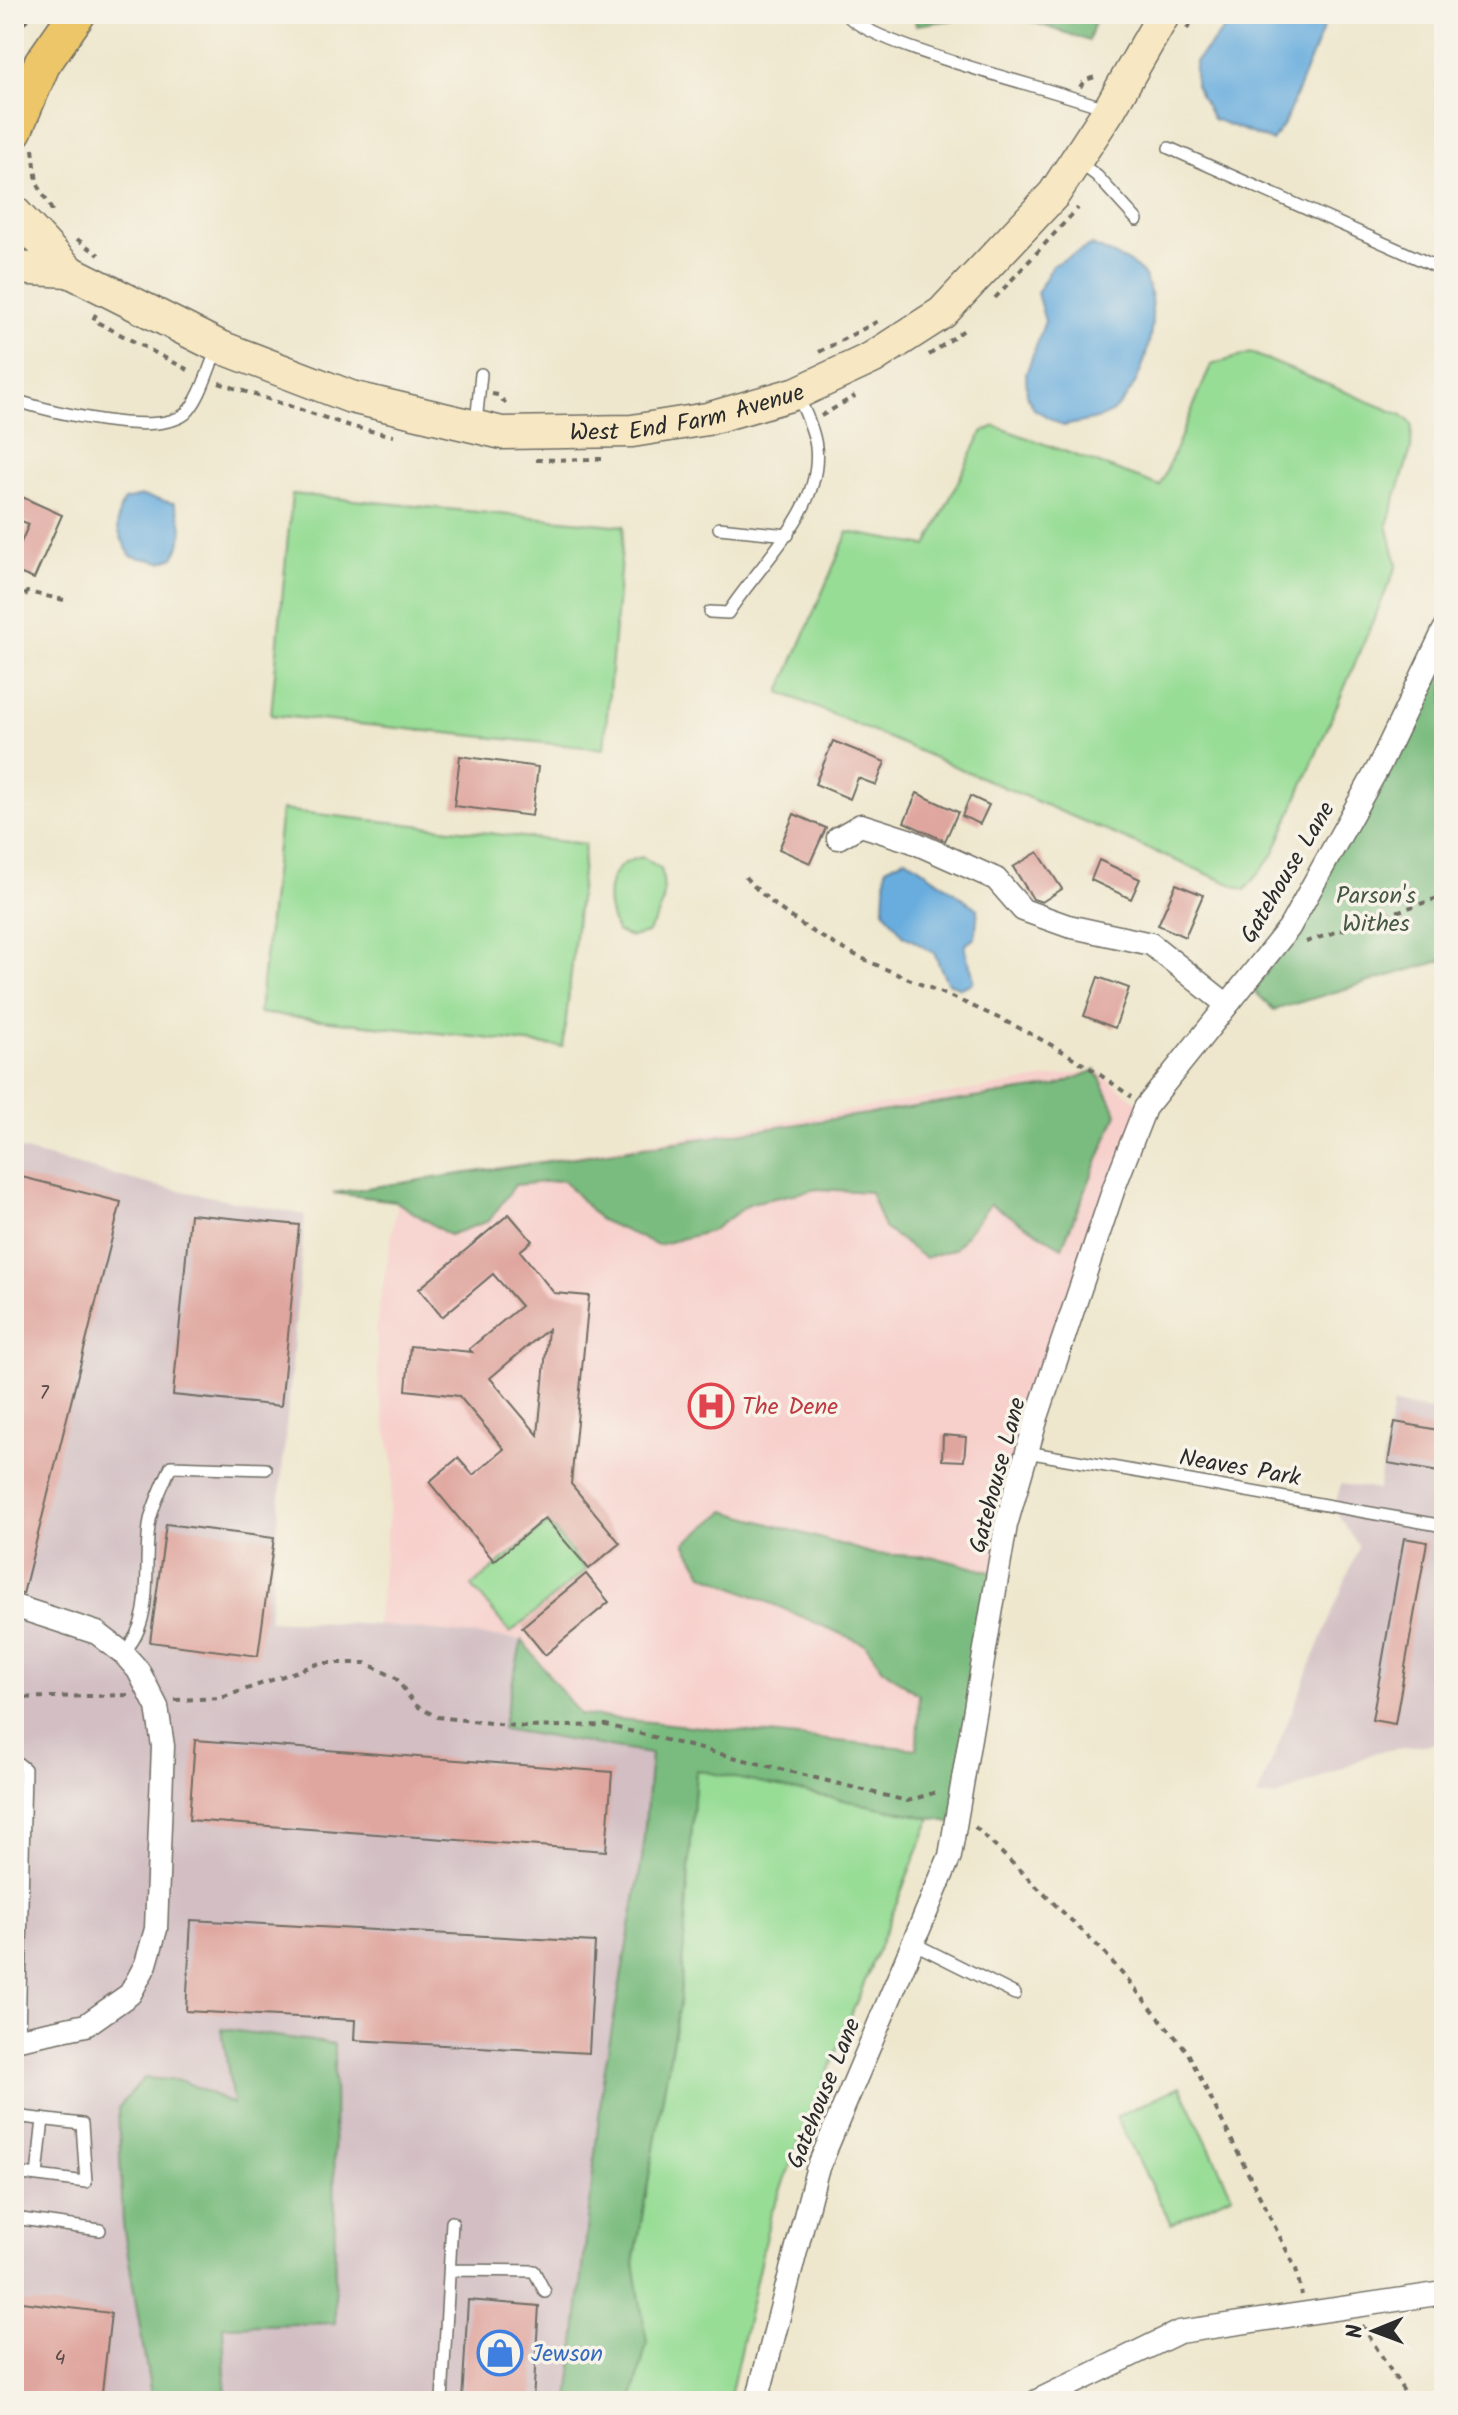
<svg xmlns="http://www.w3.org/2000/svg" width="1458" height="2415" viewBox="0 0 1458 2415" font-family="Kalam,sans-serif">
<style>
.built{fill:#f7d0cc}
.industrial{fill:#d2bec3}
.green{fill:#98dd96;stroke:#628460;stroke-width:2}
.forest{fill:#7abc7f;stroke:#527455;stroke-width:2}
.water{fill:#69adde;stroke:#4a6c84;stroke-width:2}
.building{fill:#dfa69f;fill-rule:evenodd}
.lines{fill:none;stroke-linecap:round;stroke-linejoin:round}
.lane-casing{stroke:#6f6d64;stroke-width:14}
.street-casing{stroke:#6f6d64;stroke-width:25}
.secondary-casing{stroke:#6f6d64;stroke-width:35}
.primary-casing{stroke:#6f6d64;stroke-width:39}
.path{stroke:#6f6d64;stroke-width:4;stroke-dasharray:6 6;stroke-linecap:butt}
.lane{stroke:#fff;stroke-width:11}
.street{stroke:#fff;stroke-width:22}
.secondary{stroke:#f7e8c3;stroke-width:32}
.primary{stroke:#ecc669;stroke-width:36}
.labels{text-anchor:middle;stroke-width:7;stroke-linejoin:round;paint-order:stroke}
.number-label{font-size:20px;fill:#584a48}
.street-label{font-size:24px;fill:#2b2b2b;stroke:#f7f3e8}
.park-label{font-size:24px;fill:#465846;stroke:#f7f3e8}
.health-label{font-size:24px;fill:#be3a42;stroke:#f7f3e8;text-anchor:start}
.shop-label{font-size:24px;fill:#366cbe;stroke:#f7f3e8;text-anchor:start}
</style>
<rect width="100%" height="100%" fill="#f7f3e8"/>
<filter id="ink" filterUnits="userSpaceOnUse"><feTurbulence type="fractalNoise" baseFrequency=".0125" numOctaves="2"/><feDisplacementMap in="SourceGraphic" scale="16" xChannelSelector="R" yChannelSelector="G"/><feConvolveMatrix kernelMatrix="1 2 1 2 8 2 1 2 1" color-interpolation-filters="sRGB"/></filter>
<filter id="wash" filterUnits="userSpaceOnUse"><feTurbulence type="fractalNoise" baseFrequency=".006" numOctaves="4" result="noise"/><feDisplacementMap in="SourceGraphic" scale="32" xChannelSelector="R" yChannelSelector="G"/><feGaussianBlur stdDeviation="1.8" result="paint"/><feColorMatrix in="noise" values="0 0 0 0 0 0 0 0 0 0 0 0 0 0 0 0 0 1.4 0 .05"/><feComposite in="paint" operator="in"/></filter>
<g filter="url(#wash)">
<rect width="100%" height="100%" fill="#eee7cd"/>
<!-- built -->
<path class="built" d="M1096,1070L1145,1108L1037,1417L967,1755L580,1715L522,1640L377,1625L394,1465L379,1394L376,1325L401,1183Z"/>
<!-- industrial -->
<path class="industrial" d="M14,1148L152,1185L305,1215L269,1620L377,1625L522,1640L502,1729L651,1754L642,1860L603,2079L569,2401H226L223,2326L335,2323L334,2044L223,2029L233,2105L183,2081L118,2108L123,2224L152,2401H14Z
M1393,1404L1444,1412V1742L1376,1752L1278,1797H1257L1359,1547L1334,1508L1341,1484L1378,1490Z"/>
<!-- green -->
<path class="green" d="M1251,353L1402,415L1412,424L1411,449L1387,525L1397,565L1273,855L1245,890L780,692L848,532L927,546L982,432L995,426L1160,486L1211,365Z
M292,494L624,526L604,749L271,715Z
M281,810L585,844L563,1047L259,1013Z
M643,857L661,869C667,898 664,909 647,933L631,937L617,932C603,902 603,863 643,857Z
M548,1523L586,1570L510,1633L472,1586Z
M696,1769L931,1818L771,2213L729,2401H632L646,2343L634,2263L680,1998Z
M1180,2086L1232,2195L1171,2224L1116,2117Z"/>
<!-- forest -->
<path class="forest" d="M914,14H995L916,25Z
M1010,14H1097L1089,41Z
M1444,630V960L1274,1010L1254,991L1267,972Z
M1096,1070L1117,1114L1062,1247L990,1204L955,1249L925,1258L884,1228L870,1192L817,1189L751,1203L711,1231L658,1245L600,1220L563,1180L515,1185L489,1221L449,1235L395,1201L333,1193L1056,1086Z
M725,1511L874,1554L934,1557L998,1574L955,1823L696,1770L680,1998L634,2263L647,2343L632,2401H569L603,2079L642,1860L651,1754L502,1729L522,1640L580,1715L917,1749L919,1695L884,1670L865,1644L703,1574L685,1543Z
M222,2029L334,2044L335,2323L223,2326L226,2401H152L123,2224L118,2108L144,2078L183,2081L233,2104Z"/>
<!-- water -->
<path class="water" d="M1238,14H1329L1284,124L1272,141L1213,119L1195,85V62Z
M1092,245C1105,252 1132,261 1141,272C1167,306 1144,398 1105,416C1093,421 1076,423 1063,426L1034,409L1027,396L1026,374L1045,321L1037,293L1053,265Z
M142,496L174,503C184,523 185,537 174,557L162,562L131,556C118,535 112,522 124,500Z
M906,858L978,909L975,938L965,945C965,960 975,969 973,983L960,988L947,982L934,953L903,935L884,910L886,868Z"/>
<g id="blocks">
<!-- building -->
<path class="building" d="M22,497L62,515L34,579L14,571V558L29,524L14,518Z
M833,741L885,762L876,785L858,778L850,799L815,784Z
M460,756L538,767L532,816L454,806Z
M917,793L958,812L945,841L904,822Z
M970,796L989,805L980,824L962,816Z
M794,814L826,828L810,863L779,849Z
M1038,852L1062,889L1042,902L1033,899L1013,867Z
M1099,860L1140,879L1131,899L1091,880Z
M1176,884L1203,895L1185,937L1158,925Z
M1098,977L1129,988L1115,1028L1084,1016Z
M14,1175L121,1202L23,1594L14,1592Z
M190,1214L299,1225L281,1406L173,1395Z
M509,1214L532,1241L520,1251L554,1293L589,1296L571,1484L620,1543L589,1569L545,1518L494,1561L429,1482L458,1458L473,1475L504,1449L459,1396L406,1390L410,1346L472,1352L469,1349L521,1306L493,1274L442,1317L419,1289ZM548,1329L538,1435L490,1378Z
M1395,1422L1444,1431V1473L1388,1463Z
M943,1435L966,1437L964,1461L942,1460Z
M166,1524L274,1538L258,1656L150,1642Z
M1404,1538L1427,1542L1395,1724L1372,1720Z
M586,1574L609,1602L545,1655L522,1627Z
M195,1740L612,1772L606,1851L189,1820Z
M191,1920L595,1942L589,2053L354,2040L355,2020L186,2011Z
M468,2300L539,2306L533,2401H462Z
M14,2301L111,2313L101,2401H14Z"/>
</g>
</g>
<g filter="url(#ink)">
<use href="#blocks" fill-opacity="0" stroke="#6f6d64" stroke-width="2"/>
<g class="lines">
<!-- lane casing -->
<g class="lane-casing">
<path id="lane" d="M846,14C872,47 1056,89 1107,109
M1169,148L1444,270
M1080,163L1097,176L1137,220
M14,400C49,411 154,438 185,414C201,400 209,366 218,347
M476,423L481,374
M719,528L788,535
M710,612L728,613C760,563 823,510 816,447C814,429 804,410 797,394
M1027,1452L1444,1526
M123,1653C157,1620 142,1562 150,1520C154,1502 164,1483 171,1466L266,1469
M14,1760L25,1769L19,2040
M913,1943L1015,1994
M14,2116L82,2124L86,2182L14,2173
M37,2176L43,2119
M14,2218L100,2230
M450,2270L534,2271L545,2292
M442,2401L452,2222"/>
</g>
<!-- street casing -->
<g class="street-casing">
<path id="street" d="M838,838L861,825L911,841L996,879L1023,910L1068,926L1151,944L1226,1004
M14,1606L97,1633L123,1653L138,1670L157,1707L163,1746L156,1929L146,1964L130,1994L86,2025L14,2040
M757,2401L817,2170L950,1856L1006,1525L1037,1417L1115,1185L1145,1108L1289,928L1379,766L1444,630
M1037,2401L1179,2332L1444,2293"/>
</g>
<!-- secondary casing -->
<g class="secondary-casing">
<g id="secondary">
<path id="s1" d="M14,212L69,271L218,346L351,397L502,433L632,431L707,419L797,393L872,358L942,313L1054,194L1109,110L1164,14"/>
<path d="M14,268L69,271"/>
</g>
</g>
<!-- primary casing -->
<g class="primary-casing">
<path id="primary" d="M14,130L42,64L77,14"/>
</g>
<!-- path -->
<path class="path" d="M1187,29L1196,14
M14,31L33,14
M1080,87L1085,80L1099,76
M33,149L37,183L55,216
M77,239L99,255
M995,298L1078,208
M96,314L93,320L192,372
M819,352L882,319
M929,355L964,330
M219,383L353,427L394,436
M492,394L498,395L510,408
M821,416L855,396
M536,460L603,459
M14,617L27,592L69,601
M745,877C812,949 907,975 994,1016C1042,1038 1089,1065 1131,1097
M1306,942L1444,896
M14,1698L128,1695
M175,1700L221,1698L320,1663H366L396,1678L415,1705L437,1717L525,1727L606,1725L907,1801L940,1791
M975,1827L1104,1952L1187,2051L1296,2269L1302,2295
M1362,2325L1410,2401"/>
<!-- lane -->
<use href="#lane" class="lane"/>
<!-- street -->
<use href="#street" class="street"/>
<!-- secondary -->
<use href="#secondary" class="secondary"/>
<!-- primary -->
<use href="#primary" class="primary"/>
</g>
</g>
<!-- icons -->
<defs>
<g id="hospital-ring" transform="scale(2.3)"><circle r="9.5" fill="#f7f3e8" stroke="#e0444e" stroke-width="1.5"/><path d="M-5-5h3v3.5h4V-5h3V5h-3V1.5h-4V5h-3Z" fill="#e0444e"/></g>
<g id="shop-ring" transform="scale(2.3)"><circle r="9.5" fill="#f7f3e8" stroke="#3f7fe0" stroke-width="1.5"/><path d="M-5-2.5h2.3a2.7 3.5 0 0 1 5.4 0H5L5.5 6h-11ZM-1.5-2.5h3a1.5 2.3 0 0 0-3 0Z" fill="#3f7fe0"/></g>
</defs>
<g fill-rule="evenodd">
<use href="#hospital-ring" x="711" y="1406"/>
<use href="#shop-ring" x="500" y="2353"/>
</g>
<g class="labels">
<!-- number labels -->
<g class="number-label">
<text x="44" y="1399">7</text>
<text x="60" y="2364">4</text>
</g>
<!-- street labels -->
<g class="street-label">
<text dy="8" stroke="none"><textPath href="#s1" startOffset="732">West End Farm Avenue</textPath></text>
<text transform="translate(1287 872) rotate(-59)" y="8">Gatehouse Lane</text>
<text transform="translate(1240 1467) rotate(10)" y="8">Neaves Park</text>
<text transform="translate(997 1475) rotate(-75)" y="8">Gatehouse Lane</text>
<text transform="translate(823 2093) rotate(-68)" y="8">Gatehouse Lane</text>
</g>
<!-- park labels -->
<g class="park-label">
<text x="1376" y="903">Parson's<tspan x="1376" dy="28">Withes</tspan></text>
</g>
<!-- health labels -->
<g class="health-label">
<text x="742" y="1414">The Dene</text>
</g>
<!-- shop labels -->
<g class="shop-label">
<text x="531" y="2361">Jewson</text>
</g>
</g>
<!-- margin -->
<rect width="1458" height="2415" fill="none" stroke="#f7f3e8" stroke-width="48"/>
<!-- north arrow -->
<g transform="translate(1374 2331) rotate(269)" stroke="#f7f3e8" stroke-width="6" paint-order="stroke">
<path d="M0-6L14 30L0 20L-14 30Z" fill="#2b2b2b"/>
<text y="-12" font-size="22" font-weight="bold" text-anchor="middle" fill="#2b2b2b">N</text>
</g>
</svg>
